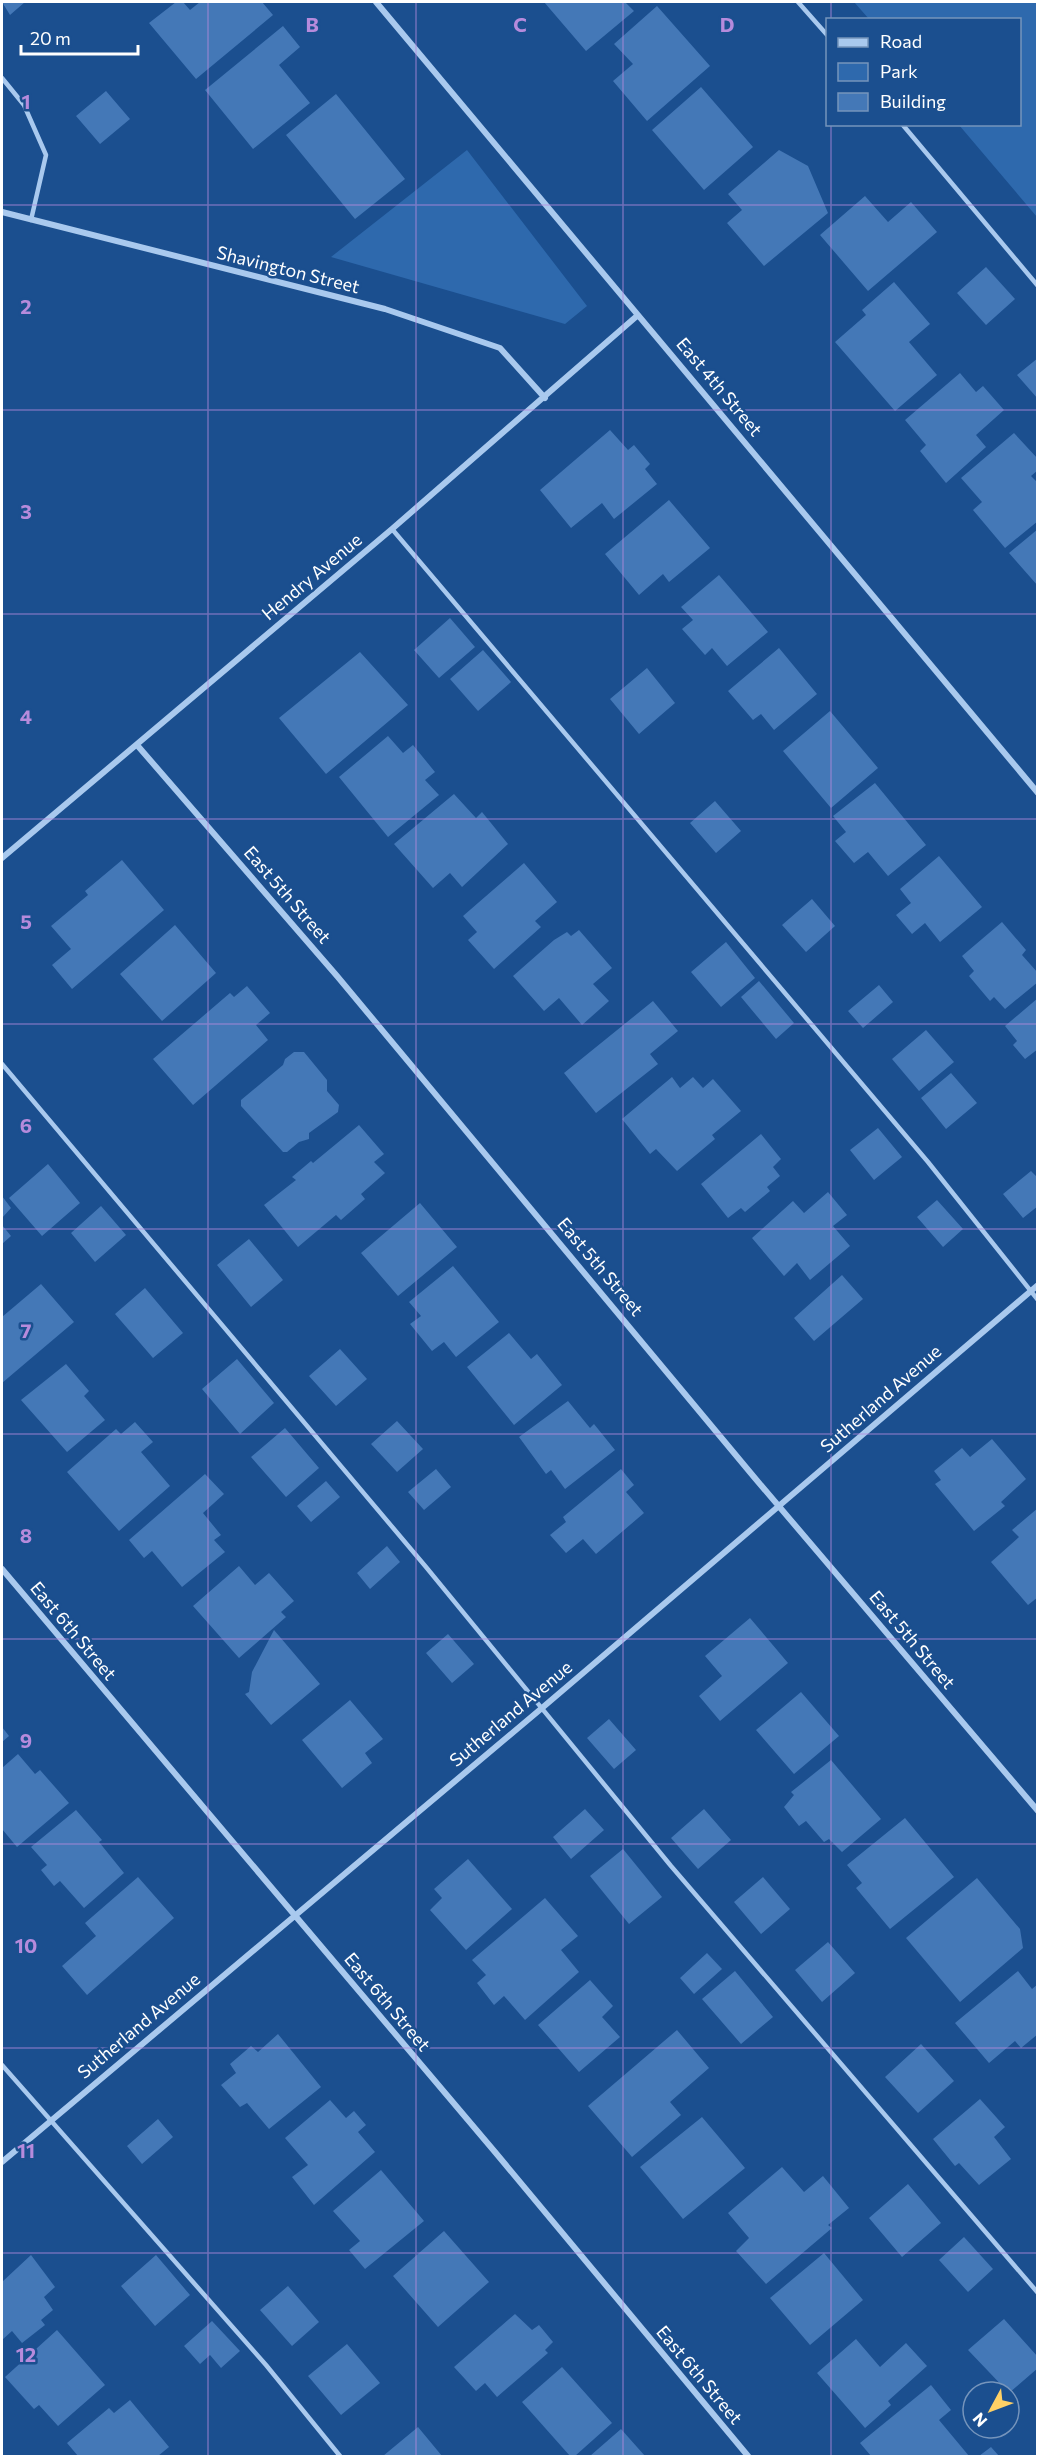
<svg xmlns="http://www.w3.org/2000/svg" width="1039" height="2458" viewBox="0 0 1039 2458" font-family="Commissioner,sans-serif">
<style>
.green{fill:#2e69ad}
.building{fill:#4478b7}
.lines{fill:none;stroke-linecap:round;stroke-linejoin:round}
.lane{stroke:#a9c9ee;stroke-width:4.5}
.street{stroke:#a9c9ee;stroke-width:6}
.grid{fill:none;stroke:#b68bdc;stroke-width:1.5;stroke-opacity:0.55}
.labels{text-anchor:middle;stroke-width:5;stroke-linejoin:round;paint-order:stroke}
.street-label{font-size:18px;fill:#fff;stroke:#1b4f8f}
.grid-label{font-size:20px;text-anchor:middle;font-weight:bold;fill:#b68bdc;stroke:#1b4f8f;stroke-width:5;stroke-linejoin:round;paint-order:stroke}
</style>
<rect width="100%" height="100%" fill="#1b4f8f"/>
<!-- green -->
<path class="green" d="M854,2H1037V217L959,125L1020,124V20L869,19Z
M467,150L587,306L565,324L331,257Z"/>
<!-- building -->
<path class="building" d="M2,2H25L10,15Z
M176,2H183L190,10L200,2H262L273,15L196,79L149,23Z
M544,2H625L634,11L586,51Z
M657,6L710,66L647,121L613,81L633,64L614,44Z
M283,26L300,47L279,65L310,103L253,149L205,90Z
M701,87L753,147L704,190L652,130Z
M106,91L130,119L100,144L76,116Z
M336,94L405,179L355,219L286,135Z
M779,150L808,166L828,213L764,266L727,223L742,210L728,194Z
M865,196L888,222L911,202L937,232L868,291L820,235Z
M986,267L1015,299L986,325L957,293Z
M894,282L930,324L909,342L937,375L895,411L835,342L866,315L862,310Z
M1038,358V399L1017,375Z
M960,373L976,392L983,386L1004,410L976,435L986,447L946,483L920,451L926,445L905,420Z
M610,430L628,450L634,445L650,464L645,469L657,484L614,519L602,503L571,528L540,490Z
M1014,433L1038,459V470L1031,476L1038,483V521L1005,548L973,510L982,502L961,478Z
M669,500L710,548L669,582L663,574L639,595L605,554Z
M1038,529V586L1009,553Z
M719,575L768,632L727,666L712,648L705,655L682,629L693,620L681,607Z
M450,618L475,647L439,678L414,650Z
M779,648L817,694L774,730L761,714L753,720L728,691Z
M483,650L511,682L478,711L450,679Z
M360,652L408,705L326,774L279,718Z
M647,668L675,703L639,734L610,699Z
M830,711L878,768L831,808L783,751Z
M388,736L403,753L413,745L435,772L425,780L439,795L388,837L339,777Z
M875,783L926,845L888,876L868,852L854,863L835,841L846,832L833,816Z
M454,794L476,818L482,812L508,844L462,887L450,873L433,888L394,844Z
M715,801L741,831L716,853L690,823Z
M939,856L982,907L940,942L925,923L912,934L896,915L911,903L900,889Z
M122,860L164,910L72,989L52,965L71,949L51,926L88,895L85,891Z
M524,863L557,902L535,921L541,927L494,969L468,940L477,932L463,916Z
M812,899L835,926L806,952L782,925Z
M1002,922L1026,950L1022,955L1038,973V982L1005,1009L994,997L990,1001L969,976L974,971L962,956Z
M175,925L216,973L162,1021L120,974Z
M579,930L612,968L593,984L609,1001L582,1025L559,998L544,1011L513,976L554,940L567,932L571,936Z
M726,942L755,978L721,1007L691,972Z
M759,981L794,1023L776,1039L741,997Z
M879,985L893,1002L863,1028L848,1011Z
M247,986L270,1013L256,1025L268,1040L193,1105L153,1059L230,993L234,997Z
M1038,998V1049L1025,1059L1013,1045L1017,1041L1005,1026Z
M653,1001L678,1031L650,1054L658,1064L596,1113L564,1073Z
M926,1030L954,1062L919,1091L892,1059Z
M294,1052H304L327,1080V1091L339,1105L338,1112L309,1133V1139L299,1142L287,1152H283L241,1106V1100L283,1065L285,1059Z
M951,1073L977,1103L946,1129L921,1098Z
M672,1077L680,1088L693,1077L703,1088L713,1079L741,1111L712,1135L715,1139L677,1171L656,1149L650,1154L622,1119Z
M359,1125L384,1154L374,1162L385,1173L361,1194L365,1199L341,1220L336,1215L298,1247L264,1205L296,1180L292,1177L311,1161L313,1163Z
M878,1128L902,1157L874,1180L850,1150Z
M761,1134L781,1159L773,1167L780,1176L767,1187L770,1191L745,1212L741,1208L728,1218L701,1184Z
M48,1164L80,1203L42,1236L9,1198Z
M1031,1171L1038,1178V1206L1023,1218L1003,1194Z
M828,1192L847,1215L833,1226L850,1246L810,1280L797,1263L784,1276L752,1238L793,1201L804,1213Z
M2,1196L11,1208L2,1218Z
M937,1200L963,1229L943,1247L917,1217Z
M420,1203L457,1247L398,1296L361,1253Z
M101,1206L126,1235L95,1262L71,1233Z
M2,1225L11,1236L2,1244Z
M249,1239L283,1280L251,1307L217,1265Z
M453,1266L499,1322L456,1357L444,1342L432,1351L410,1324L421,1316L409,1302Z
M842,1275L863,1299L814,1341L794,1318Z
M41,1284L74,1322L2,1383V1317Z
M145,1288L183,1333L153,1358L115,1314Z
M509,1333L531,1359L537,1354L562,1385L514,1425L467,1367Z
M340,1349L367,1379L336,1406L309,1376Z
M237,1359L274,1403L240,1434L202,1389Z
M66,1364L89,1391L84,1396L105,1420L67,1452L21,1400Z
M568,1401L590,1428L594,1424L615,1450L565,1489L551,1470L546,1474L519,1437Z
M397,1421L423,1449L397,1472L371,1444Z
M135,1422L153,1442L141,1452L170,1486L119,1531L67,1472L116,1429L121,1434Z
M285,1428L319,1468L286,1497L251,1457Z
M992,1439L1026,1479L1001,1502L1005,1506L974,1531L935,1484L941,1480L934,1471L962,1448L970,1457Z
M436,1469L451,1487L424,1510L408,1492Z
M621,1469L634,1485L626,1492L644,1513L596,1554L583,1539L566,1553L550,1535L566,1522L563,1517Z
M205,1474L224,1494L203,1513L221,1535L214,1540L225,1552L182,1587L152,1551L144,1558L129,1540Z
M326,1481L340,1497L311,1522L297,1506Z
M1038,1508V1597L1028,1605L991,1562L1019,1537L1012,1530Z
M387,1546L400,1562L370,1589L357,1573Z
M239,1566L255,1585L269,1573L294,1601L281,1612L286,1617L239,1658L193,1606Z
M750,1618L788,1663L720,1721L699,1696L722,1676L705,1656Z
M274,1630L320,1684L271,1725L245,1694L249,1692L252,1672Z
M448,1634L474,1664L452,1683L426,1653Z
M801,1692L839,1736L794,1774L756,1730Z
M350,1700L383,1739L365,1753L372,1763L342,1788L302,1740Z
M609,1719L636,1750L614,1769L587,1738Z
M2,1727L9,1736L2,1742Z
M18,1754L35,1774L40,1770L69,1803L17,1847L2,1829V1768Z
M831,1760L881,1819L842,1852L829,1839L824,1842L806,1821L799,1826L784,1807L794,1795L791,1792Z
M585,1809L604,1830L571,1859L553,1837Z
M704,1809L731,1840L698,1869L671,1838Z
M76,1810L102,1840L99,1842L124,1873L84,1908L60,1881L54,1886L41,1870L47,1865L31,1847Z
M905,1818L954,1877L890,1929L856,1888L862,1883L847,1865Z
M623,1849L662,1897L629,1924L590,1876Z
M468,1859L512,1909L466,1950L430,1910L442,1898L434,1889Z
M138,1877L174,1918L87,1995L62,1966L96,1936L85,1923Z
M763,1877L790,1909L761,1934L734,1902Z
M977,1878L1020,1929L1023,1948L960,2002L906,1938Z
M545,1898L578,1936L561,1950L579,1972L525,2020L504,1996L494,2005L477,1983L486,1975L472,1960Z
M828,1942L855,1973L822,2002L795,1970Z
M707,1953L722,1969L694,1994L680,1978Z
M735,1971L773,2017L741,2044L702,1999Z
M1018,1971L1032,1989L1038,1984V2034L1021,2048L1015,2041L989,2063L955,2023Z
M590,1980L613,2006L602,2017L620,2037L579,2072L538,2025Z
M677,2030L709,2068L670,2102L681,2115L632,2157L588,2106Z
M278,2034L321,2087L269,2129L247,2103L240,2107L221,2085L236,2073L230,2064L251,2046L258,2052Z
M921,2044L954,2081L918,2113L885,2077Z
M980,2099L1005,2127L994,2137L1011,2159L979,2185L959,2163L955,2166L933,2139Z
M330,2100L346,2118L354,2111L366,2125L358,2132L375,2152L314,2205L292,2177L308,2165L285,2138Z
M702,2117L745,2168L683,2219L640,2167Z
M158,2119L173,2137L142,2164L127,2146Z
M782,2167L804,2192L823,2176L849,2208L828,2225L832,2228L766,2284L736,2251L749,2238L728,2213Z
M381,2170L424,2221L365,2269L349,2250L360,2241L333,2211Z
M908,2184L941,2223L902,2257L869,2218Z
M444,2231L489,2282L438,2327L393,2276Z
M964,2237L993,2269L968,2292L939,2260Z
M824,2253L863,2300L810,2345L770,2298Z
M31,2255L55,2287L44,2297L53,2310L41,2320L45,2325L22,2343L12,2331L2,2340V2282Z
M156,2255L190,2295L155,2326L121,2286Z
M288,2286L319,2322L292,2346L260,2310Z
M515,2314L532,2330L539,2325L553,2342L545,2350L548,2353L497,2397L485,2383L476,2391L454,2367Z
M1004,2319L1038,2357V2368L1009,2393L968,2350Z
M212,2321L240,2351L221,2368L210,2355L200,2364L184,2346Z
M57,2330L105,2385L58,2426L39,2405L34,2409L5,2377Z
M856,2339L880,2367L906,2343L927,2366L888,2401L891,2405L865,2428L817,2373Z
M347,2344L380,2383L341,2415L308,2376Z
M562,2367L612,2423L575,2456H570L522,2402Z
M931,2385L951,2410L939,2420L969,2456H871L860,2443Z
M130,2400L169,2447L158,2456H78L67,2443L109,2408L114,2413Z
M418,2427L442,2456H383Z
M621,2429L645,2456H590Z
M991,2447L999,2456H979Z"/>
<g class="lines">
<!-- lane -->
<path class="lane" d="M798,2L828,36
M2,78L24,105L46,155L31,220
M902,124L1038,286
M392,529L928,1162L1038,1300
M2,1064L426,1567L671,1866L1038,2293
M2,2065L266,2365L340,2456"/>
<!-- street -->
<path class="street" d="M376,2L1038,793
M2,212L385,309L500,348L545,398
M137,745L337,976L754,1477L1038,1811
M2,858L392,529L638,315
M2,1569L495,2152L748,2456
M2,2162L542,1708L1038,1285"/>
</g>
<!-- grid -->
<path class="grid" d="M208,2V2456M416,2V2456M623,2V2456M831,2V20M831,124V2456M2,205H1038M2,410H1038M2,614H1038M2,819H1038M2,1024H1038M2,1229H1038M2,1434H1038M2,1639H1038M2,1844H1038M2,2048H1038M2,2253H1038"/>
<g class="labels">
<!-- street labels -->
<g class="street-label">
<text transform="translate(288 270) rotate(14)" y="6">Shavington Street</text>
<text transform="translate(719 387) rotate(50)" y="6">East 4th Street</text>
<text transform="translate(312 577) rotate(-40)" y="6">Hendry Avenue</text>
<text transform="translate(287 895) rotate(49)" y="6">East 5th Street</text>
<text transform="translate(600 1267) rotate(50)" y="6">East 5th Street</text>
<text transform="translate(881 1399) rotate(-41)" y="6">Sutherland Avenue</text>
<text transform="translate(73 1631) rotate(50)" y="6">East 6th Street</text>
<text transform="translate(912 1640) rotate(50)" y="6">East 5th Street</text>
<text transform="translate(511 1714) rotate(-40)" y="6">Sutherland Avenue</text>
<text transform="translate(387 2002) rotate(50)" y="6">East 6th Street</text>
<text transform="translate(139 2026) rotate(-40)" y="6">Sutherland Avenue</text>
<text transform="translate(699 2375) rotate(50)" y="6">East 6th Street</text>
</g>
</g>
<g class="grid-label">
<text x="312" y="32">B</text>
<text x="520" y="32">C</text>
<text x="727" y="32">D</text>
<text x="26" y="109">1</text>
<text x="26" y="314">2</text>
<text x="26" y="519">3</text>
<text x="26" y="724">4</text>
<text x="26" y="929">5</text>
<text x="26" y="1133">6</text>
<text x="26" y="1338">7</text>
<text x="26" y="1543">8</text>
<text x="26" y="1748">9</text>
<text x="26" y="1953">10</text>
<text x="26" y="2158">11</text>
<text x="26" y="2362">12</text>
</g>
<!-- border -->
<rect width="1039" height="2458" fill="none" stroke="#ffffff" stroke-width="6"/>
<!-- legend -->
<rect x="826" y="18" width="195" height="108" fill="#1b4f8f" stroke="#7695bc" stroke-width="1.5"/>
<rect x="838" y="38" width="30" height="9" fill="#a9c9ee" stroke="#7695bc" stroke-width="1.5"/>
<text x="880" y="48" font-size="18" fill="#ffffff">Road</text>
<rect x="838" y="63" width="30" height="18" fill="#2e69ad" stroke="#7695bc" stroke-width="1.5"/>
<text x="880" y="78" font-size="18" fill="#ffffff">Park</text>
<rect x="838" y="93" width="30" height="18" fill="#4478b7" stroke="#7695bc" stroke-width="1.5"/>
<text x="880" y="108" font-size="18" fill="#ffffff">Building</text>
<!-- north arrow -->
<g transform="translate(991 2410) rotate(229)"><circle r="28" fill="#1b4f8f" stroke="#7695bc" stroke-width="1.5"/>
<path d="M0-4.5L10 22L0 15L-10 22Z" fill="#ffd166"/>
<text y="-9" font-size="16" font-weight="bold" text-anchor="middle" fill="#ffffff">N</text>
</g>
<!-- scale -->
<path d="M21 45v9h117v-9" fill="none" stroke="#ffffff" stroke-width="3"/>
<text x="30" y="45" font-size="18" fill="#ffffff" stroke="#1b4f8f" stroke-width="4.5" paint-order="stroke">20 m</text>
</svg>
